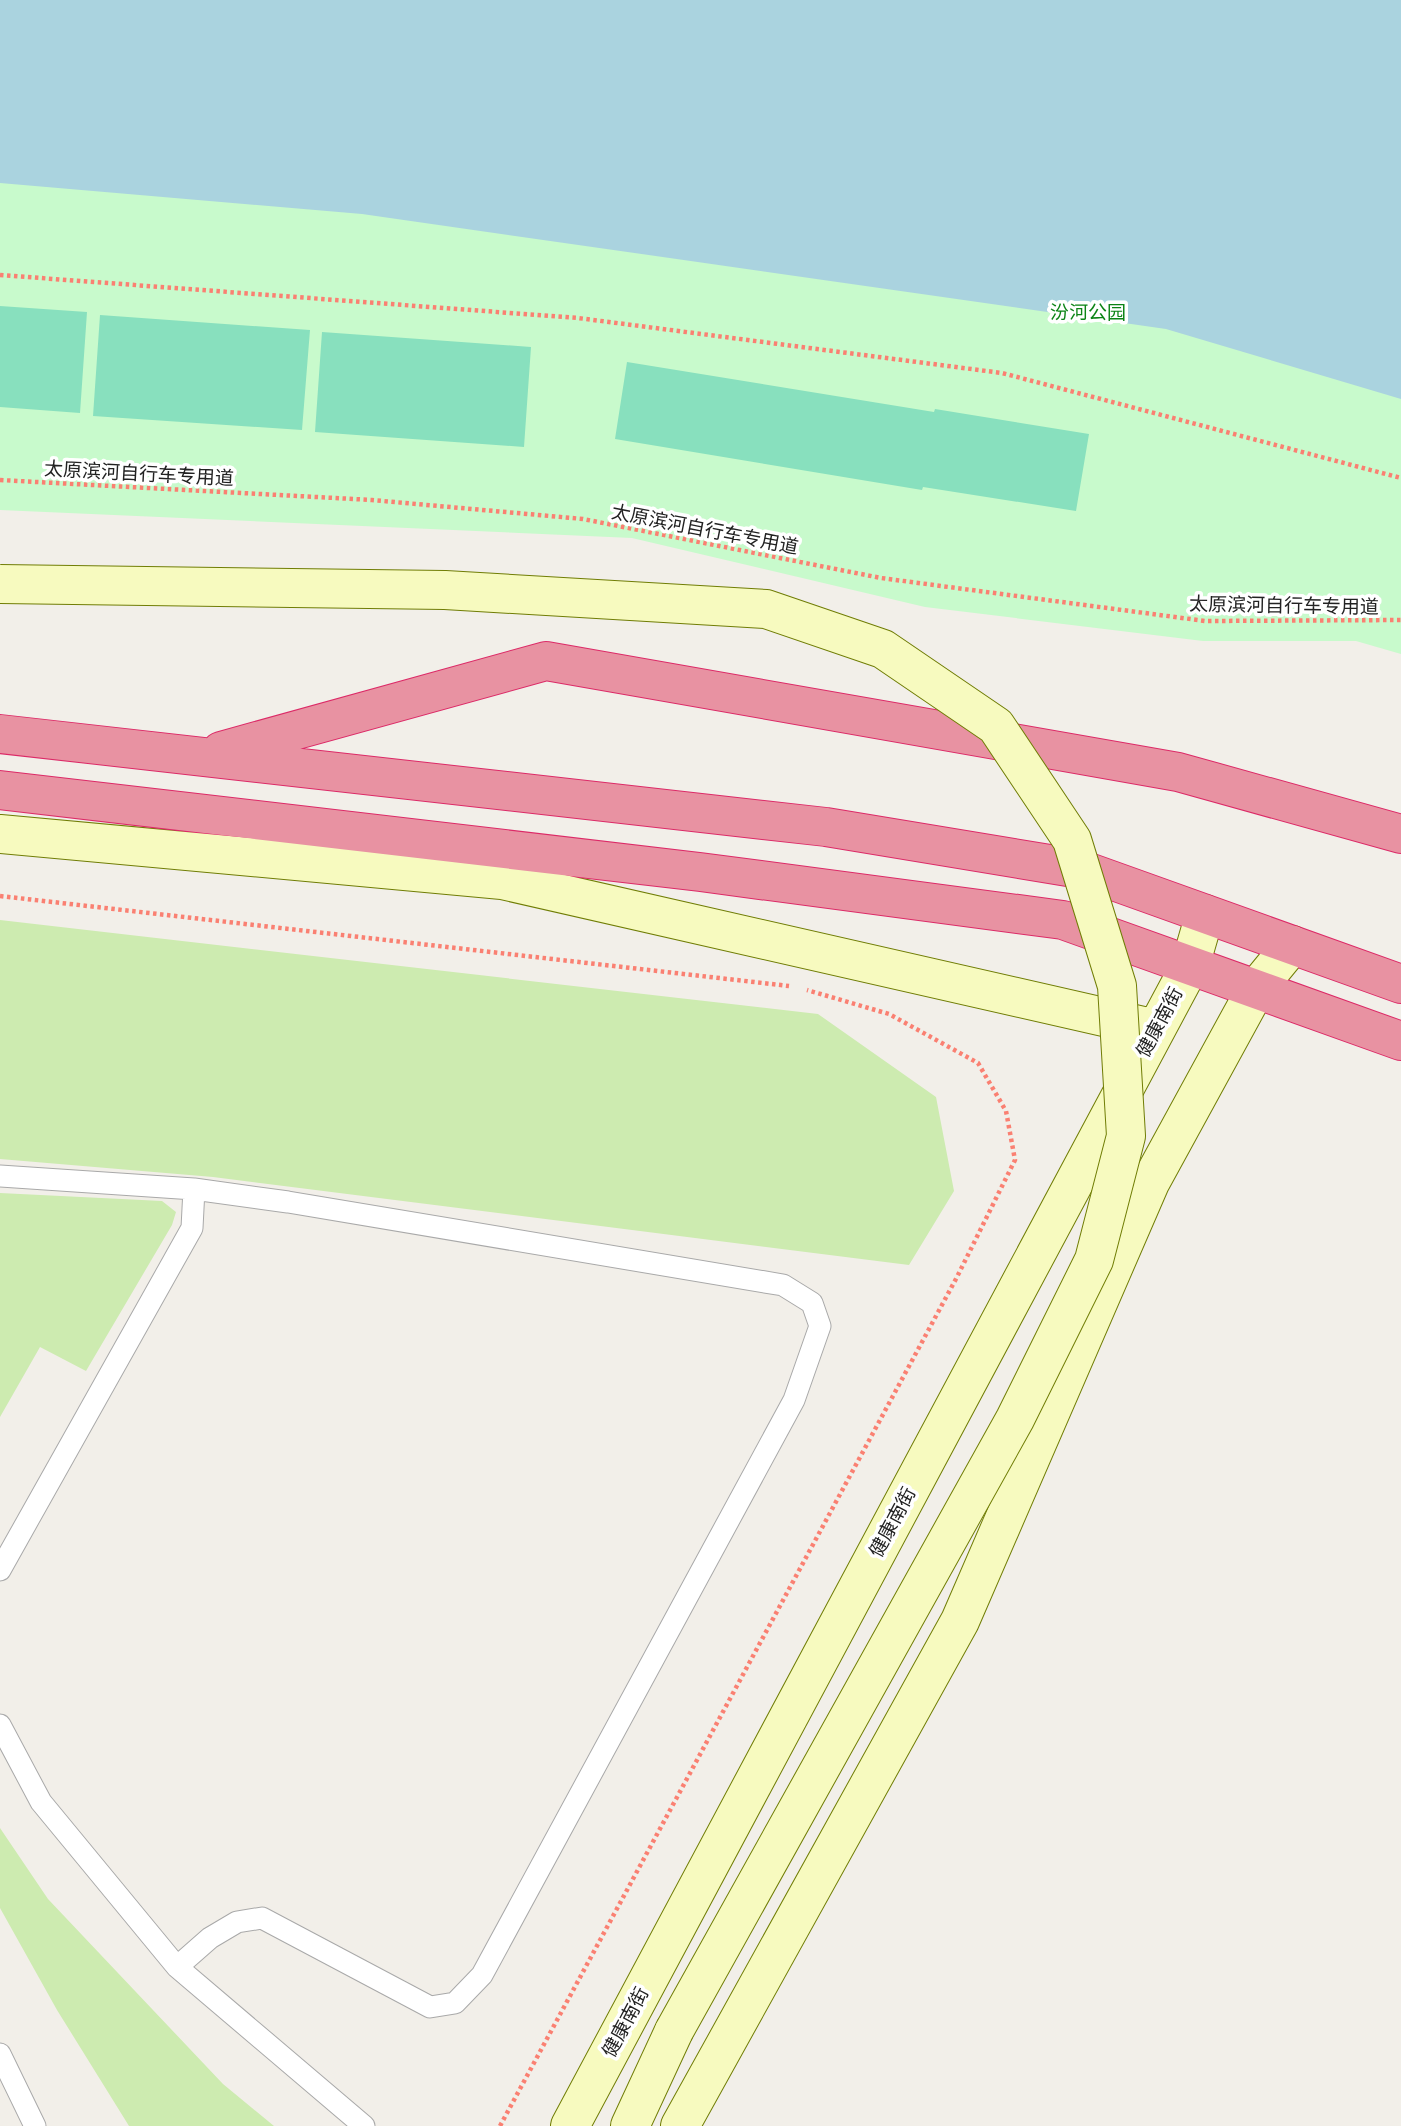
<svg xmlns="http://www.w3.org/2000/svg" width="1401" height="2126" viewBox="0 0 1401 2126" font-family="'Fira Sans','Noto Sans SC',sans-serif">
<style>
.grass{fill:#cdebb0}
.park{fill:#c8facc}
.pitch{fill:#88e0be}
.water{fill:#aad3df}
.lines{fill:none;stroke-linecap:round;stroke-linejoin:round}
.lane-casing{stroke:#a9a9a9;stroke-width:23}
.secondary-casing{stroke:#707d05;stroke-width:40}
.highway-casing{stroke:#dc2a67;stroke-width:40}
.path{stroke:#fa8072;stroke-width:4.5;stroke-dasharray:3.5 3.5;stroke-linecap:butt}
.lane{stroke:#fff;stroke-width:21}
.secondary{stroke:#f7fabf;stroke-width:38}
.highway{stroke:#e892a2;stroke-width:38}
.secondary-bridge-casing{stroke:#707d05;stroke-width:40;stroke-linecap:butt}
.secondary-bridge{stroke:#f7fabf;stroke-width:38}
.labels{text-anchor:middle;stroke-width:7;stroke-linejoin:round;paint-order:stroke}
.park-label{font-size:19px;fill:#0c8416;stroke:#fff}
.street-label{font-size:19px;fill:#222;stroke:#fff}
</style>
<rect width="100%" height="100%" fill="#f2efe9"/>
<!-- grass -->
<path class="grass" d="M0,920L818,1014L936,1097L954,1191L909,1265L213,1177L0,1159Z
M0,1193L162,1201L176,1212L172,1225L86,1371L40,1347L0,1417Z
M0,1828L48,1899L223,2084L274,2126H129L57,2010L0,1908Z"/>
<!-- park -->
<path class="park" d="M0,0H1401V654L1356,641H1203L925,607L632,538L0,510Z"/>
<!-- pitch -->
<path class="pitch" d="M0,306L87,312L80,413L0,407Z
M100,315L310,330L302,430L93,416Z
M322,332L531,347L524,447L315,432Z
M627,362L934,412L935,409L1089,434L1076,511L923,487L922,490L615,439Z"/>
<!-- water -->
<path class="water" d="M0,0H1401V399L1166,329L362,214L0,183Z"/>
<g class="lines">
<!-- lane casing -->
<g class="lane-casing">
<path id="lane" d="M0,1176L194,1189L288,1202L783,1285L812,1303L820,1326L794,1400L482,1975L455,2003L430,2007L262,1918L237,1922L210,1938L177,1967
M0,1570L192,1228L194,1189
M0,1725L41,1802L177,1967L364,2126
M0,2054L35,2126"/>
</g>
<!-- secondary casing -->
<g class="secondary-casing">
<path id="secondary" d="M0,834L502,880L1152,1028
M570,2126L1190,966L1205,914
M630,2126L674,2031
M680,2126L960,1621L1150,1183L1256,989L1292,945"/>
</g>
<!-- highway casing -->
<g class="highway-casing">
<path id="highway" d="M0,734L826,827L1080,869L1401,984
M221,751L546,661L1178,772L1401,834
M0,790L700,872L1063,920L1401,1041"/>
</g>
<!-- path -->
<path class="path" d="M0,275L578,318L1002,373L1401,478
M0,480L372,500L583,519L881,578L1205,621L1401,620
M0,896L789,986
M500,2126L957,1277L1015,1160L1006,1111L978,1063L889,1014L807,990"/>
<!-- lane -->
<use href="#lane" class="lane"/>
<!-- secondary -->
<use href="#secondary" class="secondary"/>
<!-- highway -->
<use href="#highway" class="highway"/>
<!-- secondary-bridge casing -->
<g class="secondary-bridge-casing">
<path id="secondary-bridge" d="M0,584L445,590L766,609L883,649L996,726L1072,840L1117,986L1126,1136L1094,1260L1015,1419L674,2031"/>
</g>
<!-- secondary-bridge -->
<use href="#secondary-bridge" class="secondary-bridge"/>
</g>
<g class="labels">
<!-- park labels -->
<g class="park-label">
<text x="1088" y="319">汾河公园</text>
</g>
<!-- street labels -->
<g class="street-label">
<text transform="translate(139 473) rotate(3)" y="7">太原滨河自行车专用道</text>
<text transform="translate(705 529) rotate(11)" y="7">太原滨河自行车专用道</text>
<text transform="translate(1284 605) rotate(1)" y="7">太原滨河自行车专用道</text>
<text transform="translate(1159 1022) rotate(-62)" y="7">健康南街</text>
<text transform="translate(892 1522) rotate(-62)" y="7">健康南街</text>
<text transform="translate(625 2022) rotate(-62)" y="7">健康南街</text>
</g>
</g>
</svg>
